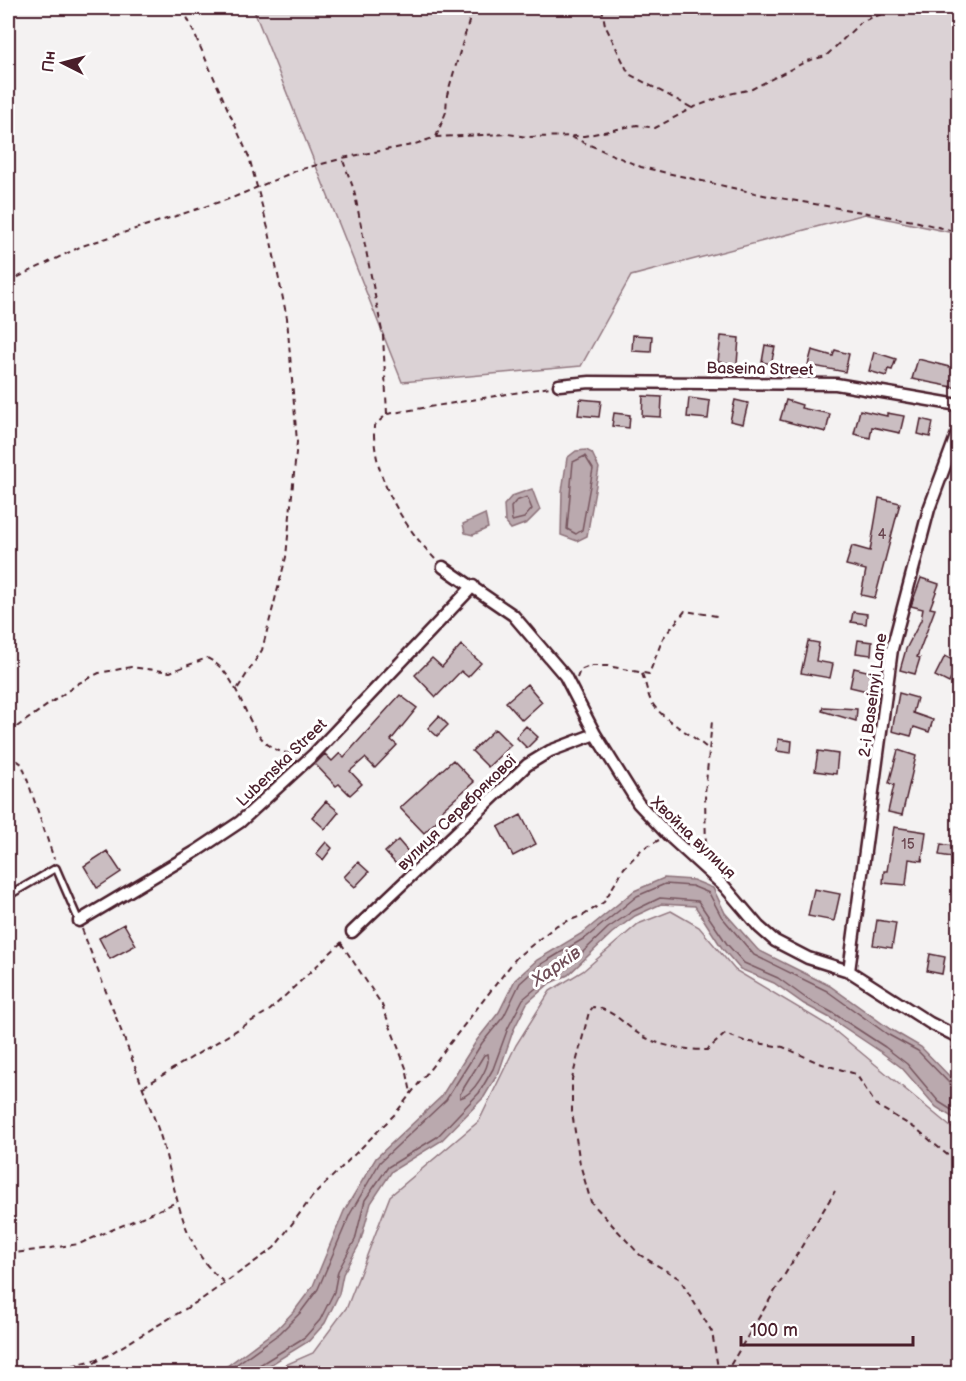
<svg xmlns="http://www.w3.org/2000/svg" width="966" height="1381" viewBox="0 0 966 1381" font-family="'Balsamiq Sans',sans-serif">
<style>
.green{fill:#dbd2d5;stroke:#927880;stroke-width:1.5}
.water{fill:#baa9ae;stroke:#8d727a;stroke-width:1.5}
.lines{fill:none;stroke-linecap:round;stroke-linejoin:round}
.shore{stroke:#77565f;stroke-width:1.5}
.building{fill:#cabdc1;stroke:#4a1f2b;stroke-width:1.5}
.service-casing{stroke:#4a1f2b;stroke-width:10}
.minor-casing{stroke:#4a1f2b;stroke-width:15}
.path{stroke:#4a1f2b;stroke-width:2;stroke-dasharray:6 4.5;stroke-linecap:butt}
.service{stroke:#fff;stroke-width:5}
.minor{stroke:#fff;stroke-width:10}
.labels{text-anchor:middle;stroke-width:6;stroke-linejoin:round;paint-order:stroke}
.number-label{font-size:14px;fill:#6a4650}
.street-label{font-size:16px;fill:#4a1f2b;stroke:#fff}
.water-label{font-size:18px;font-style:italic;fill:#714f59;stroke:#fff}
</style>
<rect width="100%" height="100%" fill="#f4f2f2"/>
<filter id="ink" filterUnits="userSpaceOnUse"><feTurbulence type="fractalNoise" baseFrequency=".0167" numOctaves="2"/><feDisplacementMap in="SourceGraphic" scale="12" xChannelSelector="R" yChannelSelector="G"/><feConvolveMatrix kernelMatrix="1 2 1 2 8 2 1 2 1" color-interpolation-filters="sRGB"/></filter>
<g filter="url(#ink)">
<!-- green -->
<path class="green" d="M253,8H958V234L865,214L631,276L581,366L402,382Z
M671,911L699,927L735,970L829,1026L958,1133V1373H267L313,1353L347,1307L390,1196L479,1121L516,1045L550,991L583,971L638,924Z"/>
<!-- water -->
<path class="water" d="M586,450L592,453L599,468L587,536L577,541L561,535L562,491L567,458L576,451Z
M532,489L540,510L527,523L511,529L505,522L504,505L512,496Z
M485,514L488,528L473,535L465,533L463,524Z
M664,878L693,880L713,888L725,913L758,950L830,986L890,1029L921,1047L958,1085V1121L936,1107L902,1068L881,1052L830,1018L804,1004L774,983L740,969L722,948L695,906L661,904L635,916L612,933L568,975L550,983L527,1003L513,1031L499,1072L484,1097L441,1141L392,1171L371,1203L360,1243L343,1274L339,1294L325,1323L309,1341L257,1373H203L227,1366L277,1329L295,1310L313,1286L344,1211L376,1158L441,1097L477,1040L499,1012L515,980L537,960L584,932L634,891Z"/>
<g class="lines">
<!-- shore -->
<path class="shore" d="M585,456L593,469L582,530L576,534L567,529L573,462Z
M527,497L532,509L524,518L512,521L511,507L516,501Z
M488,1054C491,1066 473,1095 460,1098V1094L484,1055Z
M223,1374L280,1333L300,1313L318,1289L350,1214L380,1162L446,1100L482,1043L504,1016L520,983L540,965L588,936L637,896L665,884L692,886L709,893L721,916L754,955L827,991L887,1034L918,1051L952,1086L958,1088
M256,1374L258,1366L305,1337L320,1320L334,1292L338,1271L355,1240L365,1200L388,1167L437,1137L479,1093L493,1069L508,1028L523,999L547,979L564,970L608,928L633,911L660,898L698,901L727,944L744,963L778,978L807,999L833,1013L885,1047L907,1064L939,1102L958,1114"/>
</g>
<!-- building -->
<path class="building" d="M633,335L652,336L651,352L632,351Z
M721,336L739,338L737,364L718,362Z
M765,345L775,347L771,364L762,362Z
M812,350L833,356L835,350L849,354L845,372L808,365Z
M874,352L896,359L892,370L888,369L886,376L869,371Z
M918,359L958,369V388L912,379Z
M643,396L662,397L661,417L642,416Z
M689,398L710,401L708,419L687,417Z
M580,399L601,401L599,417L578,415Z
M735,400L748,403L743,424L730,421Z
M786,400L802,405L801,408L830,414L826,432L780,420Z
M860,410L887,416V413L904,416L900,433L872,427L870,438L854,434Z
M614,413L630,415L629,428L612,426Z
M921,419L933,422L930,437L918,434Z
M879,498L900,503L875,598L861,595L866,570L846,565L852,546L870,551Z
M921,578L939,584L930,608L935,609L917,657L920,658L915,674L900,670L906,649L921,620L923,609L911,606Z
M853,612L867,614L866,624L851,622Z
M858,640L872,642L871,655L856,653Z
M808,641L819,643L816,661L833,664L830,678L801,673Z
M461,645L481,663L468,677L461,671L436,697L415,675L432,658L442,667Z
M945,656L958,663L949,683L935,676Z
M854,668L871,672L867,691L850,687Z
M527,684L542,702L522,720L506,702Z
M899,693L917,698L913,713L933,720L929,732L914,727L911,736L892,731Z
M400,695L417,708L391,740L397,745L375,768L365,758L350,771L362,784L350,795L339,784L336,786L315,764L325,754L332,761L340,753L344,757Z
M823,707L857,709L856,721L822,711Z
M439,716L448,725L437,736L428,728Z
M526,726L538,737L527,748L516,737Z
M495,729L511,745L488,767L472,751Z
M778,739L792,741L791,753L777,751Z
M898,750L916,756L902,815L888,812L894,785L889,783Z
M818,751L838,754L836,774L815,771Z
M453,760L474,782L442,810L445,813L424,833L400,808Z
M326,801L339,812L325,829L312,817Z
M521,815L536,844L513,856L498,827Z
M894,827L926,832L922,861L909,859L906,885L883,883L884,871H887Z
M398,840L410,854L397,865L385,852Z
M326,842L332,848L323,860L316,854Z
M941,844L958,847V858L939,855Z
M107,851L121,872L97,888L84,866Z
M358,862L369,872L355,887L344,877Z
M814,889L840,894L834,921L808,916Z
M877,920L896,923L892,948L873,945Z
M124,924L136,945L110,959L99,938Z
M930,954L945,957L942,974L927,971Z"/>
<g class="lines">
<!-- service casing -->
<g class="service-casing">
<path id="service" d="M8,896L56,868L79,921"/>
</g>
<!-- minor casing -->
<g class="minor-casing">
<path id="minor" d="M559,385L590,382L836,384L958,405
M443,567L513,615L565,676L595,734L638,803L668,835L725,887L759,927L775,941L808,958L849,971L930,1023L958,1037
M79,921L198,850L240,822L314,754L473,586
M352,932L527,765L550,751L595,734
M849,971L892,649L929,509L958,431"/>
</g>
<!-- path -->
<path class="path" d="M183,8L249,157L269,232L287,318L297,442L286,557L262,650L236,691
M602,8L605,25L629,74L692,108
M436,137L446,112L447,95L473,8
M571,137L641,167L768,196L914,221L958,232
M8,282L82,246L232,198L298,170L341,159
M387,414L383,336L354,190L342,158L412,145L436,137L508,134L527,137L584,136L637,125L655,128L692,108L729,94L752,89L807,61L826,56L862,21L899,8
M435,559C402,524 372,476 374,426L387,414L550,387
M642,674C646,683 647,693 651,701C661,720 693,734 709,750
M577,678L580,670L590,666H608L649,674L663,638L685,611L717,616
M8,733L79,683L99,673L131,667L170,672L207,658C251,679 240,755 298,754
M8,754L22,764L54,859
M706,854L705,793L712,721
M82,929C107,995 133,1060 157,1126C176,1178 177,1245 224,1282
M341,943L382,1005L406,1068L411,1093
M952,1047L958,1053
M143,1087L270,1010L345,939
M8,1254L79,1244L177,1202
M42,1374L101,1358
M76,1374L202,1299L274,1248L312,1197L395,1114L517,957L557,925L584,915L604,902L624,868L642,849L659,840
M719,1374L712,1332L680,1279L640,1255L591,1202L580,1164L572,1112V1079L589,1012L593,1007C615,1009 627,1029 646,1038C664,1047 687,1050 707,1050L725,1034L744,1041L783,1047L819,1063L856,1074L876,1105L918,1130L958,1164
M725,1374L835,1191"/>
<!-- service -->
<use href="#service" class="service"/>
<!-- minor -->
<use href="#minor" class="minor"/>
</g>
</g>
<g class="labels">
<!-- number labels -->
<g class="number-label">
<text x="882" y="539">4</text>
<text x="908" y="849">15</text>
</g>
<!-- street labels -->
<g class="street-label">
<text transform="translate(760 368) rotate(1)" y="6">Baseina Street</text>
<text transform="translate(872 695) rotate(-82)" y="6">2-i Baseinyi Lane</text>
<text transform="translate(281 762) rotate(-44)" y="6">Lubenska Street</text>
<text transform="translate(456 812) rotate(-44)" y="6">вулиця Серебрякової</text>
<text transform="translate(694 837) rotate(44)" y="6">Хвойна вулиця</text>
</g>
<!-- water labels -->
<g class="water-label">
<text transform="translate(556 966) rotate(-35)" y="6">Харків</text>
</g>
</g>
<!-- margin -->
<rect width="966" height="1381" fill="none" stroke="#fff" stroke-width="30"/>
<rect x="15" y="15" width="936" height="1351" fill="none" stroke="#4a1f2b" stroke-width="2" filter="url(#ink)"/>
<!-- north arrow -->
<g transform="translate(63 63) rotate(276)" stroke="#ffffff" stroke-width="4.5" paint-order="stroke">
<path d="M0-4.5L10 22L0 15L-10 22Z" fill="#4a1f2b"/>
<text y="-9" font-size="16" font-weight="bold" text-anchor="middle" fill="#4a1f2b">Пн</text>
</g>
<!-- scale -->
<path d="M741 1336v9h172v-9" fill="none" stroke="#4a1f2b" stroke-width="3"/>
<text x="750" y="1336" font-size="18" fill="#4a1f2b" stroke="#ffffff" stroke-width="4.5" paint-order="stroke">100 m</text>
</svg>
